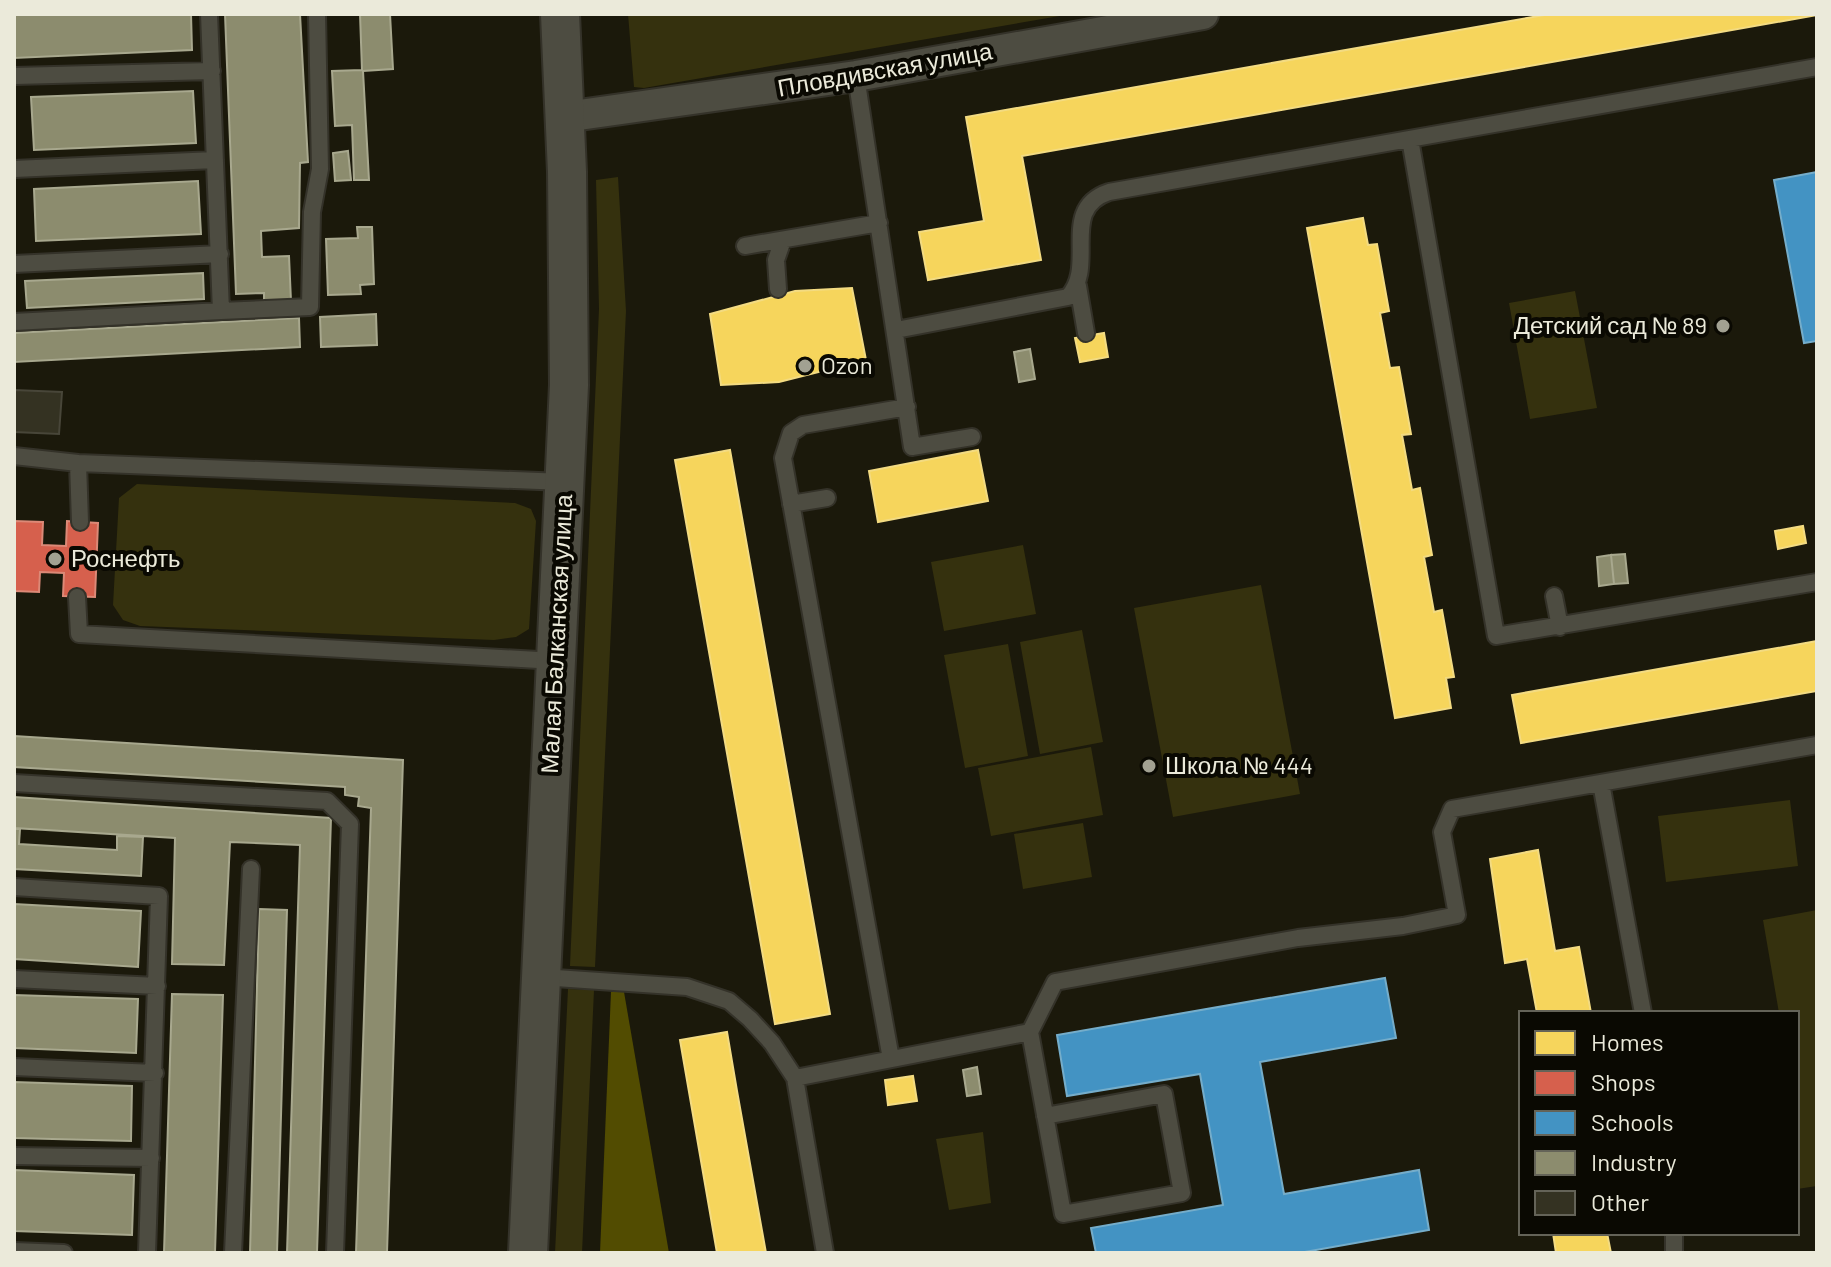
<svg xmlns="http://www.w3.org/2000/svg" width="1831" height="1267" viewBox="0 0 1831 1267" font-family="Barlow,sans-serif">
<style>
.green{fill:#35310e}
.forest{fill:#524c01}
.homes{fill:#f6d55c;stroke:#f3db82;stroke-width:2}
.shops{fill:#d6604d;stroke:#dc8977;stroke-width:2}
.schools{fill:#4393c3;stroke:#75adca;stroke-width:2}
.industry{fill:#8c8c6e;stroke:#a8a88e;stroke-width:2}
.building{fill:#343222;stroke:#484639;stroke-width:2}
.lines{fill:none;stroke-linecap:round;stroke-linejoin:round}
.service-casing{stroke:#343229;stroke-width:20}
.minor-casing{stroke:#343229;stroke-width:34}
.tertiary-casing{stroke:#343229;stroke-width:42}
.service{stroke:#4d4c41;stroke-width:16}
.minor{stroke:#4d4c41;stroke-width:30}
.tertiary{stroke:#4d4c41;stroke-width:38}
.poi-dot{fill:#a2a192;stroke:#0a0902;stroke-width:3}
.labels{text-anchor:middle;stroke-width:8;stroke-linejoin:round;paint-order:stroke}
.street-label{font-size:24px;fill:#ebeada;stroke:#0a0902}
.poi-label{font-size:24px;fill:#ebeada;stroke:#0a0902;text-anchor:start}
</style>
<rect width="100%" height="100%" fill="#1b190b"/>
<!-- green -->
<path class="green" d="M628,14H1071L644,88L634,87Z
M618,177L626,311L595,967L570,966L599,309L596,180Z
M1575,291L1597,408L1530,419L1509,303Z
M137,484L515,503L531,509L536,521L529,629L516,637L494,640L140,626L123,620L113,605L119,498Z
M1023,545L1036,614L944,631L931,562Z
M1261,585L1300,794L1173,817L1134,608Z
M1082,630L1103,742L1040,754L1020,642Z
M1008,644L1028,756L965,768L944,655Z
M1091,747L1103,815L991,836L978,768Z
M1790,800L1798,866L1666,882L1658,816Z
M1083,823L1092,877L1023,889L1014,834Z
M1817,910V1186L1797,1189V1013H1779L1763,920Z
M568,989L594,990L582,1253H555Z
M983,1132L991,1203L949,1210L936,1139Z"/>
<!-- forest -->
<path class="forest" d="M611,992H624L669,1253H600Z"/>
<!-- homes -->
<path class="homes" d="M1550,14L1817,15L1022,156L1041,260L928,280L919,232L984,221L966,117Z
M1363,218L1368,245L1377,244L1389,311L1380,313L1390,368L1399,367L1411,434L1402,435L1412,490L1420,488L1432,555L1424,557L1434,612L1442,610L1454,677L1446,678L1451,708L1395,718L1307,228Z
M852,288L866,360L779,382L721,385L710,314L795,291Z
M1104,333L1108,357L1080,362L1075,338Z
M730,450L830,1014L775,1024L675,460Z
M978,450L988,501L878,522L869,471Z
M1803,526L1806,543L1778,549L1775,531Z
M1817,641V691L1521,743L1512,695Z
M1538,850L1555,951L1579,947L1591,1013H1537L1527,959L1505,963L1490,859Z
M727,1032L737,1091L766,1253H717L680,1040Z
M913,1076L917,1101L888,1105L885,1080Z
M1553,1233H1607L1611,1253H1556Z"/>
<!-- shops -->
<path class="shops" d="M14,521L43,522L42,545L66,546L67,521L98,523L95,597L63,596L64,573L40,572L39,592L14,591Z"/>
<!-- schools -->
<path class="schools" d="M1817,172V341L1804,343L1774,180Z
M1385,978L1396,1038L1260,1062L1284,1194L1419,1170L1429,1230L1299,1253H1096L1091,1228L1223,1205L1200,1074L1067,1096L1057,1035Z"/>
<!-- industry -->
<path class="industry" d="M14,14H191L192,50L14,58Z
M225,14H300L308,162L300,163L299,228L261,231L262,257L289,256L291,301L264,303V293L236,294Z
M360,14H390L393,69L363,71L369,180H354L352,125L335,126L332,71L362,70Z
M193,91L196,143L34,150L31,97Z
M348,151L351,180L335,181L333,153Z
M198,181L201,234L36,241L34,189Z
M357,227H372L374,284L360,285L361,294L328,295L326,239L358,238Z
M203,273L204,299L27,308L25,281Z
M376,314L377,345L321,347L320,317Z
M299,318L300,347L14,362V333Z
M1030,349L1035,379L1019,382L1014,352Z
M1625,554L1628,583L1614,584L1611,555Z
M1611,555L1614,584L1599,586L1597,557Z
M14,736L403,760L387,1253H356L371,808L358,806L359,797L345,795V787L14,767Z
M14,797L331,818L317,1253H287L300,845L230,842L224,965L172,964L175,838L14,828Z
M14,829H20L19,844L117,850V836L143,837L141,876L14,869Z
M14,904L141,911L138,967L14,959Z
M259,909L287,910L277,1253H250Z
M172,994L223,995L215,1253H164Z
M14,995L138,999L136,1053L14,1048Z
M977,1067L981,1094L967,1096L963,1070Z
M14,1082L132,1086L131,1141L14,1138Z
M14,1170L134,1175L132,1235L14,1231Z"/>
<!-- building -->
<path class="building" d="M14,390L62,392L59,434L14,432Z"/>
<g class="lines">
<!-- service casing -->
<g class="service-casing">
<path id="service" d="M14,76L212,71
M856,76L912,447L972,437
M1410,139L1496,636L1817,582
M14,169L215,160
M745,246L879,223
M14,264L220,254
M1078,286L1086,333
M778,289L776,260L783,240
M221,311L310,307L312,212L320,169L317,14
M14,322L221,311L209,14
M896,330L1068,297C1098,265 1058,209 1109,192L1817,67
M14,456L78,463
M791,504L827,498
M80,522L78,463L564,482
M1554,596L1560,627
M77,597L79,634L556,661
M14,783L327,801L350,824L335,1253
M1601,783L1643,1013
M14,887L159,896L147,1253
M541,977L687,987L729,1001L750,1019L772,1043L795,1078L825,1253
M14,979L157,986
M1030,1032L1063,1214L1182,1193L1164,1094L1045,1116
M891,1059L783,458L791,433L803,425L907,407
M14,1067L155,1073
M795,1078L1030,1032L1055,982L1298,938L1403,926L1457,915L1442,832L1452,809L1817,745
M14,1156L151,1158
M1674,1233V1253
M14,1251L64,1253
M233,1253L251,869"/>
</g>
<!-- minor casing -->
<g class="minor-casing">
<path id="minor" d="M565,117L856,76L1203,14"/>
</g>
<!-- tertiary casing -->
<g class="tertiary-casing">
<path id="tertiary" d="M528,1253L569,385L567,172L560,14"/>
</g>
<!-- service -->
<use href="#service" class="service"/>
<!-- minor -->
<use href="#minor" class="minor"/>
<!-- tertiary -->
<use href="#tertiary" class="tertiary"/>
</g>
<!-- markers -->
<g class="poi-dot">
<circle cx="1723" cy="326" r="8"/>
<circle cx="805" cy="366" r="8"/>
<circle cx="55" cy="559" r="8"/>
<circle cx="1149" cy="766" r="8"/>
</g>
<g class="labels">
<!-- street labels -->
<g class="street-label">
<text transform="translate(885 70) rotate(-10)" y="8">Пловдивская улица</text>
<text transform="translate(557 634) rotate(-87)" y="8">Малая Балканская улица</text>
</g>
<!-- poi labels -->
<g class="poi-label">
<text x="1707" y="334" text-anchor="end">Детский сад № 89</text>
<text x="821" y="374">Ozon</text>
<text x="71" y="567">Роснефть</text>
<text x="1165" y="774">Школа № 444</text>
</g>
</g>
<!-- border -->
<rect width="1831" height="1267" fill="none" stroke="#ebeada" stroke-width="32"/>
<!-- legend -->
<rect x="1519" y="1011" width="280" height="224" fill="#0a0902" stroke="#646358" stroke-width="2"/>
<rect x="1535" y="1031" width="40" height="24" fill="#f6d55c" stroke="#646358" stroke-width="2"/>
<text x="1591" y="1051" font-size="24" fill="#ebeada">Homes</text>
<rect x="1535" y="1071" width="40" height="24" fill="#d6604d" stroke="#646358" stroke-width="2"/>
<text x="1591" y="1091" font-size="24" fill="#ebeada">Shops</text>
<rect x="1535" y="1111" width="40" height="24" fill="#4393c3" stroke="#646358" stroke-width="2"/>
<text x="1591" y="1131" font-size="24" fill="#ebeada">Schools</text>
<rect x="1535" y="1151" width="40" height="24" fill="#8c8c6e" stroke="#646358" stroke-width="2"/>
<text x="1591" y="1171" font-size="24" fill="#ebeada">Industry</text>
<rect x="1535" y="1191" width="40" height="24" fill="#343222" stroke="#646358" stroke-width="2"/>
<text x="1591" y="1211" font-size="24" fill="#ebeada">Other</text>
</svg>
